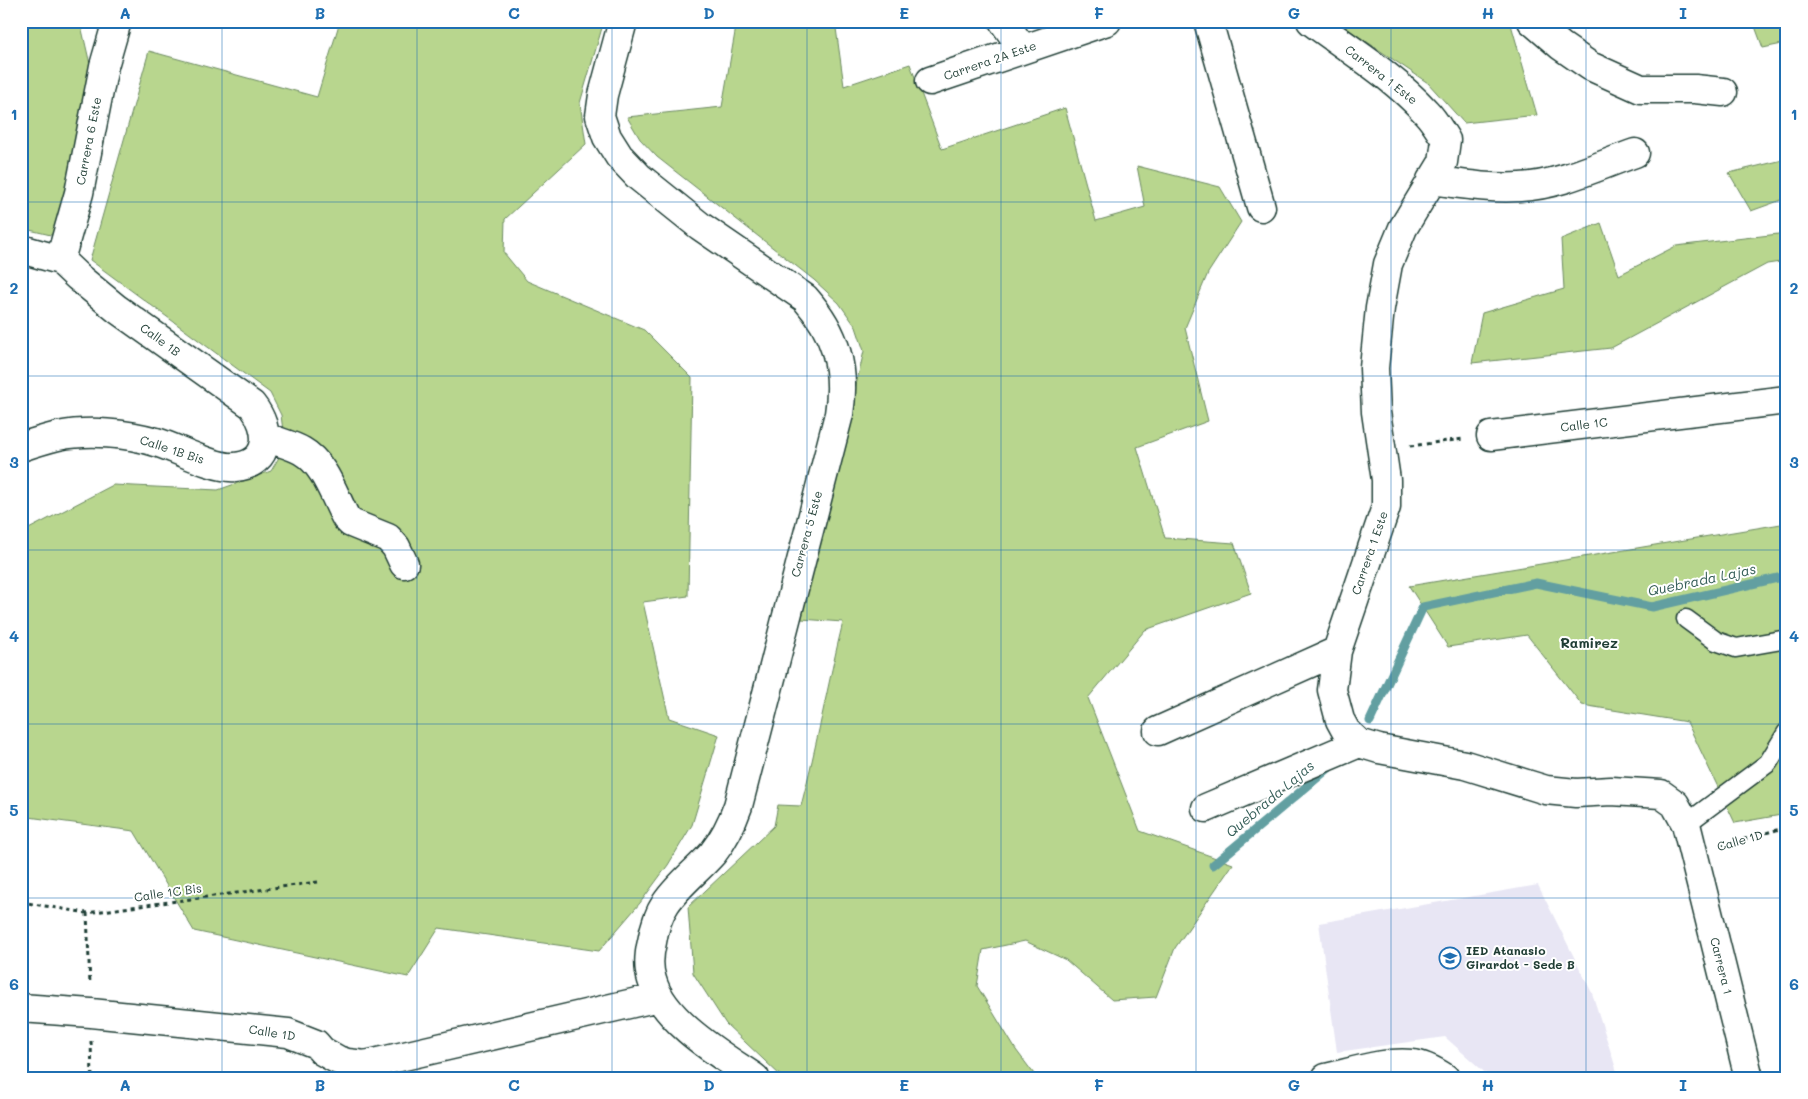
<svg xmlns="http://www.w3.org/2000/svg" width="1808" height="1099" viewBox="0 0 1808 1099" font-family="Mali,sans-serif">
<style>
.built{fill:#e8e6f4}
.green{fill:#b8d68e;stroke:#6c8a61}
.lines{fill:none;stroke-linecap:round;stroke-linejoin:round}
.stream{stroke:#629fa1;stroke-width:9}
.lane-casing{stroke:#1f3d34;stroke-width:21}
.street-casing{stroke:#1f3d34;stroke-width:31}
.path{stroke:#1f3d34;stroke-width:3;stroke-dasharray:4 4;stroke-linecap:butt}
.lane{stroke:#fff;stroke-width:18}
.street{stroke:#fff;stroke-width:28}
.grid{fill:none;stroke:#1f6fb2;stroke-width:1;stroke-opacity:0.55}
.labels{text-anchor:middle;stroke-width:4;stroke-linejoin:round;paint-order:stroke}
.street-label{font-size:12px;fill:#1f3d34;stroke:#fff}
.poi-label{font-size:12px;font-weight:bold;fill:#1f3d34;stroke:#fff;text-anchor:start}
.water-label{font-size:14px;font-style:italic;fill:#355e58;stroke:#fff}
.neighbourhood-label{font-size:14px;font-weight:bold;fill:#1f3d34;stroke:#fff}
.neatline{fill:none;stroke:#1f6fb2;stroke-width:2}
.grid-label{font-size:16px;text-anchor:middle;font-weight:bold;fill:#1f6fb2}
</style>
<rect width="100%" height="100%" fill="#fff"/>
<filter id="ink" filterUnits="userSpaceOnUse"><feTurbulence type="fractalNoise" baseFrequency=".02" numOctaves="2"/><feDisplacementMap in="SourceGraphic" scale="10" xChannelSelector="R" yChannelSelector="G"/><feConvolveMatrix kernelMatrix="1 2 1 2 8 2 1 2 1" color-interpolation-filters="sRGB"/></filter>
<g filter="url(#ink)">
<!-- built -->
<path class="built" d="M1538,885L1592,993L1619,1078H1491L1445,1037L1337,1052L1319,923Z"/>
<!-- green -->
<path class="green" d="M21,21H80L92,73L55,236L21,228Z
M340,21H604L580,103L586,144L505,219L504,253L527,281L644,330L692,378L688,596L643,602L669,718L719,735L692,825L668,865L640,903L599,951L439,928L408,977L194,931L134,831L21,816V533L113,485L218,490L271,471L285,447L281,415L270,393L90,260L149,51L317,97Z
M737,21H835L844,86L910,64L942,149L1065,108L1096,221L1145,207L1137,166L1220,187L1241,222L1208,273L1185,328L1208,421L1137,447L1165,538L1234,543L1251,593L1145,630L1088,698L1140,831L1233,864L1175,948L1156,997L1112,1000L1066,960L1025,941L983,950L977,986L1016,1050L1037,1078H783L726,1024L693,973L688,907L774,826L778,805L801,806C817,745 828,683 843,622L801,619L864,351L856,327L839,303L814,280L657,157L640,139L627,117L722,107Z
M1336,21H1510L1537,115L1464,123L1428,83Z
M1753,21H1787V43L1763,48Z
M1787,159V198L1751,211L1729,173Z
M1601,223L1619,275L1676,246L1787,233V261L1767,264L1611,348L1472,363L1482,313L1564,289L1561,239Z
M1787,523V814L1735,823L1687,722L1582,705L1527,635L1448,647L1409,586Z"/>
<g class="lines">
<!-- stream -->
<path class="stream" d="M1370,721L1423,607L1536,583L1652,607L1787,576
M1213,865L1330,767"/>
<!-- lane casing -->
<g class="lane-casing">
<path id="lane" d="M1686,619L1716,641L1736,648L1787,639
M1686,824L1768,763L1787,732"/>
</g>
<!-- street casing -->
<g class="street-casing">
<path id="street" d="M623,21L603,95L600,116L607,137L619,156L639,177L700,226L805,298C836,333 846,368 839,414L738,806C732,823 724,839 713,853C698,870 679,884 666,903C658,915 654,929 652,942C649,954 648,968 652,980C663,1021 721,1055 755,1078
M1003,21L1023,49
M1208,21L1261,207
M1311,21C1350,50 1393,76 1426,112C1434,120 1440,131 1446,140L1443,162L1403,228L1388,264L1380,308L1374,368L1376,412L1386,480V507L1337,651L1332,690L1340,720L1346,731L1359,743L1379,749L1465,765L1546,790L1576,793L1611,791L1661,794L1675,804L1686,824L1749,1078
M1532,21L1561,46L1590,66L1641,89H1695L1723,92
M930,81L1107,21
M1431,180C1461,184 1490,189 1520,187C1559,185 1598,166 1635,153
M21,249L60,260L78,277L117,309L252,405C271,429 272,464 235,467C214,469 177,448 156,442C126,433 89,430 58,436C46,439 33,443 21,447
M60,260L79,193L104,66L117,21
M1491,436L1787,400
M266,437C278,442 292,445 302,451C325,464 334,496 346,518L351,523L388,538L396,547L404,564
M1158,731L1337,651
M1206,808L1359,743
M21,1008L91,1013L288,1033L316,1044L322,1051L338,1060L347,1063L365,1065L659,997
M1326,1078C1353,1072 1384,1061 1412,1064C1424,1065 1436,1072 1445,1078"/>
</g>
<!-- path -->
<path class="path" d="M1410,446L1463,439
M1720,846L1787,827
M21,902L87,913L318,882
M87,913L90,985
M91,1041L92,1078"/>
<!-- lane -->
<use href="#lane" class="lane"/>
<!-- street -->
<use href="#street" class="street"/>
</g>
</g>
<!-- grid -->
<path class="grid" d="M222,21V1078M417,21V1078M612,21V1078M807,21V1078M1001,21V1078M1196,21V1078M1391,21V1078M1586,21V1078M21,202H1787M21,376H1787M21,550H1787M21,724H1787M21,898H1787"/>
<!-- icons -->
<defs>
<g id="school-ring" transform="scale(1.125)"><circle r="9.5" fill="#fff" stroke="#1f6fb2" stroke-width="1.5"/><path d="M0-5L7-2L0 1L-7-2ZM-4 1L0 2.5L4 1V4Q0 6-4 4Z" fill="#1f6fb2"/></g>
</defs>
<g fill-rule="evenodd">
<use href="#school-ring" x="1450" y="958"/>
</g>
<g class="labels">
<!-- street labels -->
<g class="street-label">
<text transform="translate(990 61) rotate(-19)" y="4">Carrera 2A Este</text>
<text transform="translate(1381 75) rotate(38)" y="4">Carrera 1 Este</text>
<text transform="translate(89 141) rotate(-79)" y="4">Carrera 6 Este</text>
<text transform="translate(160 340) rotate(36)" y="4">Calle 1B</text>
<text transform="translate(1584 425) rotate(-7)" y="4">Calle 1C</text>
<text transform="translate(172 450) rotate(18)" y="4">Calle 1B Bis</text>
<text transform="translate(807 534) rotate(-75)" y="4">Carrera 5 Este</text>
<text transform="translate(1370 553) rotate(-71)" y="4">Carrera 1 Este</text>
<text transform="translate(1740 841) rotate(-16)" y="4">Calle 1D</text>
<text transform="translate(168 893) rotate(-8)" y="4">Calle 1C Bis</text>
<text transform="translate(1721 966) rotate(76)" y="4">Carrera 1</text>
<text transform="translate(272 1033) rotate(9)" y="4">Calle 1D</text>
</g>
<!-- poi labels -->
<g class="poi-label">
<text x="1466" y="955">IED Atanasio<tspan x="1466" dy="14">Girardot - Sede B</tspan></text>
</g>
<!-- water labels -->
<g class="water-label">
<text transform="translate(1702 580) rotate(-12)" y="5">Quebrada Lajas</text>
<text transform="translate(1270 799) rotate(-40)" y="5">Quebrada Lajas</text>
</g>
<!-- neighbourhood labels -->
<g class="neighbourhood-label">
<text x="1589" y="648">Ramirez</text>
</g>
</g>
<!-- margin -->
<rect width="1808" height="1099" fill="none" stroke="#fff" stroke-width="55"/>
<rect x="28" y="28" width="1752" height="1044" class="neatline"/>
<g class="grid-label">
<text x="125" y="19">A</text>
<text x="320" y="19">B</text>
<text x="514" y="19">C</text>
<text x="709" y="19">D</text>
<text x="904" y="19">E</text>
<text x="1099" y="19">F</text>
<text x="1294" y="19">G</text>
<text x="1488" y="19">H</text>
<text x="1683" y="19">I</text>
<text x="14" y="120">1</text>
<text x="1794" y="120">1</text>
<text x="14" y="294">2</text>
<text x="1794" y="294">2</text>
<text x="14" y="468">3</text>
<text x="1794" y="468">3</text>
<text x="14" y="642">4</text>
<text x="1794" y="642">4</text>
<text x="14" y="816">5</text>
<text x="1794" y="816">5</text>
<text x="14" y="990">6</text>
<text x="1794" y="990">6</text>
<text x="125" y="1091">A</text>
<text x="320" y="1091">B</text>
<text x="514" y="1091">C</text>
<text x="709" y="1091">D</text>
<text x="904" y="1091">E</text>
<text x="1099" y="1091">F</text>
<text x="1294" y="1091">G</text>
<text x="1488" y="1091">H</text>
<text x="1683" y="1091">I</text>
</g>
</svg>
